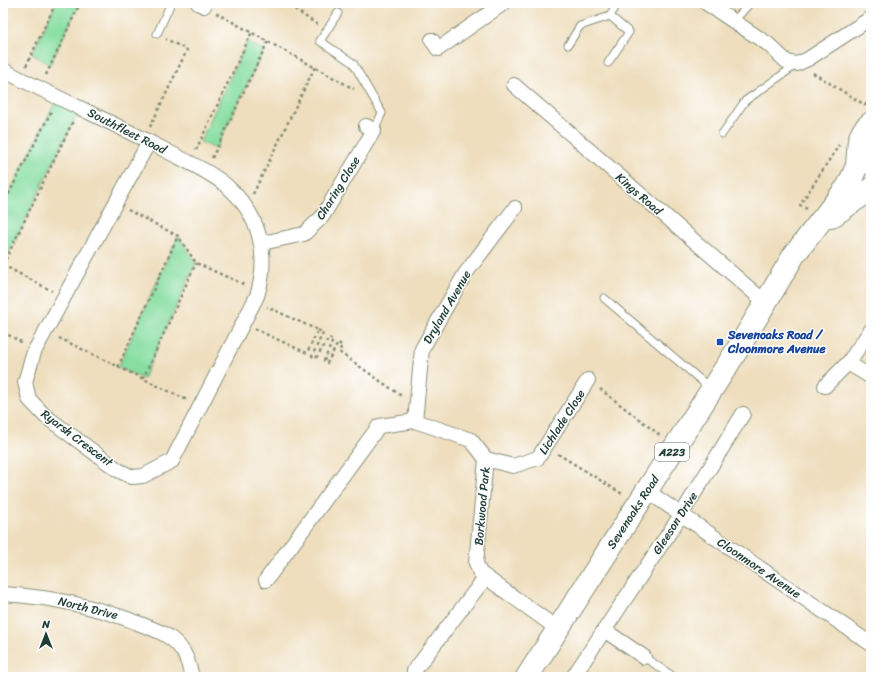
<svg xmlns="http://www.w3.org/2000/svg" width="874" height="680" font-family="Sriracha,sans-serif">
<style>
.green{fill:#87dea1;stroke:#538e6a}
.lines{fill:none;stroke-linecap:round;stroke-linejoin:round}
.service-casing{stroke:#868e78;stroke-width:9}
.minor-casing{stroke:#868e78;stroke-width:16}
.primary-casing{stroke:#868e78;stroke-width:24}
.path{stroke:#868e78;stroke-width:2.5;stroke-dasharray:3 3;stroke-linecap:butt}
.service{stroke:#fff;stroke-width:7}
.minor{stroke:#fff;stroke-width:14}
.primary{stroke:#fff;stroke-width:22}
.transit-dot{fill:#1a4fb4;stroke:#fff;stroke-width:1.5}
.labels{text-anchor:middle;stroke-width:3;stroke-linejoin:round;paint-order:stroke}
.shield{fill:#fff;stroke:#627771;stroke-width:1}
.shield-label{font-size:11px;font-weight:bold;fill:#1f3d34}
.street-label{font-size:12px;fill:#1f3d34;stroke:#fff}
.transit-label{font-size:12px;font-weight:bold;fill:#164399;stroke:#fff;text-anchor:start}
</style>
<rect width="100%" height="100%" fill="#fff"/>
<filter id="ink" filterUnits="userSpaceOnUse"><feTurbulence type="fractalNoise" baseFrequency=".025" numOctaves="2"/><feDisplacementMap in="SourceGraphic" scale="8" xChannelSelector="R" yChannelSelector="G"/><feConvolveMatrix kernelMatrix="1 2 1 2 8 2 1 2 1" color-interpolation-filters="sRGB"/></filter>
<filter id="wash" filterUnits="userSpaceOnUse"><feTurbulence type="fractalNoise" baseFrequency=".012" numOctaves="4" result="noise"/><feDisplacementMap in="SourceGraphic" scale="16" xChannelSelector="R" yChannelSelector="G"/><feGaussianBlur stdDeviation="0.9" result="paint"/><feColorMatrix in="noise" values="0 0 0 0 0 0 0 0 0 0 0 0 0 0 0 0 0 1.4 0 .05"/><feComposite in="paint" operator="in"/></filter>
<g filter="url(#wash)">
<rect width="100%" height="100%" fill="#eedebd"/>
<path class="green" d="M56,3H80L50,65L32,54Z
M247,42L264,50L216,149L200,142Z
M58,97L80,108L3,265V205Z
M178,236L196,263L143,379L118,367Z"/>
</g>
<g filter="url(#ink)">
<g class="lines">
<g class="service-casing">
<path id="service" d="M338,13L320,41L353,63L382,113L374,130
M734,21L750,3
M157,34L171,3
M568,45L580,26L610,16L618,3
M608,63L629,32L610,16
M722,134L745,101L796,65
M604,298L710,388
M644,657L674,677"/>
</g>
<g class="minor-casing">
<path id="minor" d="M198,3L204,6L205,3
M706,3L768,44L787,62L797,64L808,59L871,18
M432,40L438,49L504,3
M3,70C55,97 109,121 161,148C183,160 208,170 227,186C260,215 270,255 257,296L172,461L143,476L132,477L118,470L45,416L29,399L25,382L34,352L149,142
M514,85L758,296L766,301
M262,243L304,234L322,217L374,130L366,126
M848,363L871,377
M825,386L848,363L871,330
M415,421L422,349L465,274L515,208
M486,459L513,466L538,458L588,380
M647,491L871,644
M266,580L379,426L415,421L471,440L486,459L476,563L480,573L558,629
M3,594C53,597 96,606 143,625C156,630 170,635 179,646C187,655 189,666 192,677
M604,630L644,657
M414,671L485,578
M573,677L681,515L743,414"/>
</g>
<g class="primary-casing">
<path id="primary" d="M864,163C854,151 858,132 871,123
M831,217L871,189
M527,677L739,347L794,255L848,186L857,166L858,152"/>
</g>
<path class="path" d="M285,3L318,25
M216,13L354,89
M26,66L56,3
M813,73L865,105
M46,75L80,3
M865,106L871,97
M150,127L187,50L166,39
M196,150L252,32
M212,158L268,41
M253,194L315,67
M3,205L52,110
M807,209L800,205L839,145
M128,210L178,236L196,263L245,285
M3,265L73,121
M3,265L52,291
M255,329L307,353L318,330L267,307
M318,330L323,333L312,356L316,358L329,338L333,340L324,361L327,363L338,343L342,345L339,352L403,397
M3,332L23,343
M59,338L187,400
M118,367L178,236
M143,379L196,263
M600,389L661,436
M558,454L624,495"/>
<use href="#service" class="service"/>
<use href="#minor" class="minor"/>
<use href="#primary" class="primary"/>
</g>
</g>
<rect class="transit-dot" x="716" y="338" width="8" height="8" rx="2"/>
<g class="labels">
<rect class="shield" x="655" y="443" width="34" height="18" rx="3"/>
<g class="shield-label">
<text x="672" y="456">A223</text>
</g>
<g class="street-label">
<text transform="translate(127 131) rotate(27)" y="4">Southfleet Road</text>
<text transform="translate(338 188) rotate(-58)" y="4">Charing Close</text>
<text transform="translate(639 194) rotate(41)" y="4">Kings Road</text>
<text transform="translate(447 307) rotate(-60)" y="4">Dryland Avenue</text>
<text transform="translate(562 422) rotate(-57)" y="4">Lichlade Close</text>
<text transform="translate(77 438) rotate(37)" y="4">Ryarsh Crescent</text>
<text transform="translate(482 506) rotate(-85)" y="4">Borkwood Park</text>
<text transform="translate(633 512) rotate(-57)" y="4">Sevenoaks Road</text>
<text transform="translate(675 523) rotate(-57)" y="4">Gleeson Drive</text>
<text transform="translate(759 568) rotate(34)" y="4">Cloonmore Avenue</text>
<text transform="translate(88 608) rotate(14)" y="4">North Drive</text>
</g>
<g class="transit-label">
<text x="728" y="339">Sevenoaks Road /<tspan x="728" dy="14">Cloonmore Avenue</tspan></text>
</g>
</g>
<rect width="874" height="680" fill="none" stroke="#fff" stroke-width="16"/>
<g transform="translate(46 634)" stroke="#ffffff" stroke-width="3" paint-order="stroke">
<path d="M0-3L7 15L0 10L-7 15Z" fill="#1f3d34"/>
<text y="-6" font-size="11" font-weight="bold" text-anchor="middle" fill="#1f3d34">N</text>
</g>
</svg>
